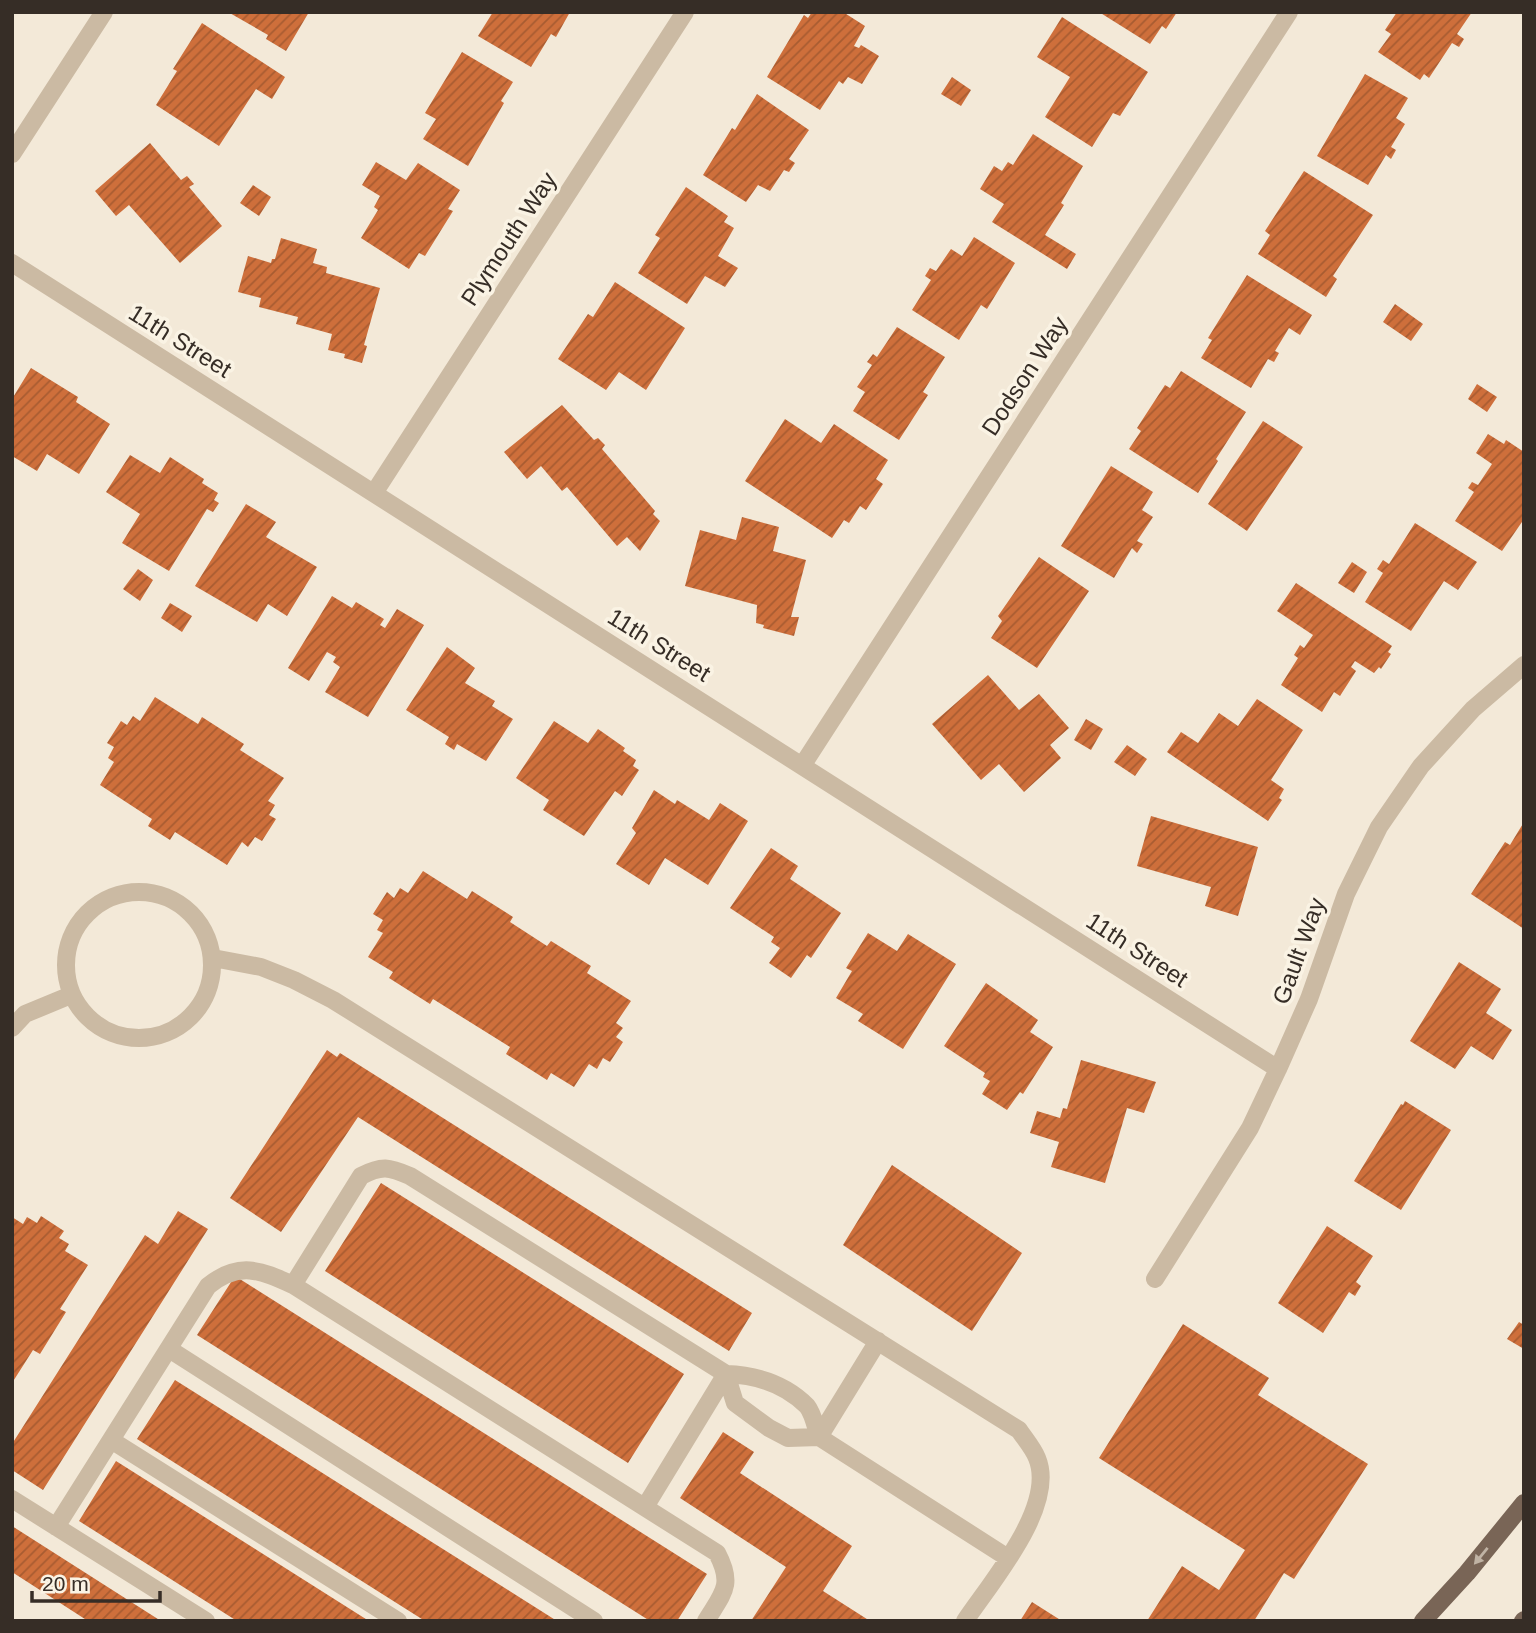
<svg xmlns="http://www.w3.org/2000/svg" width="1536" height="1633" font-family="Arial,sans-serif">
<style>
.building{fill:url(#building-hatch)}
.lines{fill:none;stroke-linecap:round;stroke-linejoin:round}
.minor{stroke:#cbbaa3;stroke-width:18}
.major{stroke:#796556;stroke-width:18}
.oneway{fill:#c0b3a4}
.labels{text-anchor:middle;stroke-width:7;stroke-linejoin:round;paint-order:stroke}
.street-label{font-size:24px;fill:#362d26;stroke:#faf3e4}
</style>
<defs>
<pattern id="building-hatch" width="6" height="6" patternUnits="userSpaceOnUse" patternTransform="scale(1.75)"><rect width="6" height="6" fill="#ce6f3b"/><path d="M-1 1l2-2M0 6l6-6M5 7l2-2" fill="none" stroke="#a85c31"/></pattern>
</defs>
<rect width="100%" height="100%" fill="#f3e9d8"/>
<path class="building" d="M228,12H309L286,51L266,39L268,35Z
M493,12H570L556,37L551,34L531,67L478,36Z
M812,12H843L865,26L854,46L859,48L861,45L879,56L862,84L848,77L843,84L839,81L820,110L767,77L804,15L808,18Z
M1099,12H1177L1166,29L1162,26L1150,44Z
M1397,12H1472L1457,34L1464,39L1459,47L1452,43L1429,78L1424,74L1420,80L1378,52L1391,34L1385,30Z
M1062,17L1148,72L1120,116L1113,113L1092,147L1045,117L1070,77L1037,57Z
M202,23L285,77L272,99L256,89L219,146L156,105L177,71L173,69Z
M462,52L513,82L501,101L504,103L468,166L423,139L436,119L425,113Z
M1365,74L1408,98L1396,118L1405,124L1391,147L1396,150L1391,159L1386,155L1368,185L1317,156Z
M952,77L971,90L961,106L941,94Z
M757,94L809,130L789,159L795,163L789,172L784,170L770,191L758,185L746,202L703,175L732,128L735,130Z
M1033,134L1083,166L1061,203L1064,205L1045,235L1076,254L1067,269L992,222L1004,204L980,189L994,166L1002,171L1008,162L1013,165Z
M150,143L181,180L187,176L194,184L189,187L222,226L180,263L129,205L116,216L95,191Z
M376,162L406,180L418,163L460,190L448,209L453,211L425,256L419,253L409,269L361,238L378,210L374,207L380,196L362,185Z
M1304,171L1373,215L1333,276L1337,279L1326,297L1258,254L1270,235L1265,231Z
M253,185L271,197L259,216L240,203Z
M686,187L728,216L724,222L734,228L718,256L738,268L725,287L705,276L687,304L638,273L660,238L655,235Z
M974,237L1015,263L987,309L981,305L959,340L912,310L931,280L925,276L930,268L936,271L951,249L962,256Z
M281,238L317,249L313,263L327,267L326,273L380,288L364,345L367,346L362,363L344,358L345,354L328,350L332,334L296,324L298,317L259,307L261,298L238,292L248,256L271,263L272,259H275Z
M1247,275L1312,315L1300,335L1289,328L1275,351L1279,353L1274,362L1268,359L1251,388L1201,358L1212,340L1208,338Z
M615,282L685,328L646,390L619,372L606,390L558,359L588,314L593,317Z
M1395,304L1423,324L1411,341L1383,322Z
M897,327L945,357L923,392L928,395L899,440L853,411L865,392L857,387L872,365L867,362L873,354L877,357Z
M31,368L78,397L76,402L110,424L79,474L47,454L37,471L12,456V399Z
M1181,371L1246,412L1216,459L1218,461L1198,493L1129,449L1141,431L1137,428L1165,385L1170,388Z
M1477,384L1497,397L1487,412L1468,399Z
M562,405L594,440L598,438L605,445L602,449L655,511L653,514L660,521L640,551L627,537L617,546L567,487L562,491L541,466L527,479L504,452Z
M785,419L821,443L834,424L888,460L876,479L883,484L866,510L860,506L849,523L844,520L832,538L745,481Z
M1263,421L1303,447L1247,531L1208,504Z
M1488,434L1504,444L1506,440L1524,452V519L1502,551L1455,521L1474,492L1468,488L1472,482L1478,485L1492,464L1476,453Z
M130,455L160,473L170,457L204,479L202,483L218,493L214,500L219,503L213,512L207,509L169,571L122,543L140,514L106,492Z
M1111,466L1153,492L1142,510L1153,517L1137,541L1143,544L1137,553L1132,548L1114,578L1061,546Z
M246,504L276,522L266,537L317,567L287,616L268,604L257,622L195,586Z
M742,517L779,527L773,551L806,560L791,617H799L794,636L763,628L764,625L756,623L757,605L685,586L700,530L736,540Z
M1415,523L1477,562L1458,590L1444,581L1411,631L1365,602L1383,573L1377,569L1383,560L1389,564Z
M1039,557L1089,591L1037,668L991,638L1002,621L998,616Z
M1352,562L1367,572L1354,593L1338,583Z
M138,569L153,580L140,601L123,589Z
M1296,583L1392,646L1388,652L1391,654L1381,669L1379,667L1374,673L1355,661L1351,667L1356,671L1340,696L1334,692L1322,712L1281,685L1298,658L1294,655L1300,645L1304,648L1313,635L1277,611Z
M332,596L352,608L356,602L384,619L380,625L385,628L397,609L424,625L368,717L325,692L340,667L333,662L336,657L327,652L309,681L288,668Z
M170,603L192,616L182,632L161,618Z
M447,647L475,668L465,683L495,701L492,706L513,719L486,761L457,744L454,750L445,744L449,737L406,710Z
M988,675L1019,710L1039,694L1069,728L1050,745L1061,758L1024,792L999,764L981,780L932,724Z
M155,697L198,724L202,717L244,744L240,750L284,778L268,801L275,805L269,815L276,819L262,841L255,837L248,847L242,842L227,865L175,832L170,840L148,826L152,819L100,785L114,762L108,758L114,747L107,743L121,721L127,725L133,716L140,721Z
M1257,699L1303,730L1271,780L1284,789L1279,798L1282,800L1268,821L1167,752L1181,732L1198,743L1219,713L1238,726Z
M1086,719L1103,729L1091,750L1074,740Z
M554,721L588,743L598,729L625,748L623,751L636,760L633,766L639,770L622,796L615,791L584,836L543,810L549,800L516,778Z
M1127,745L1147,759L1135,776L1114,762Z
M654,790L675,804L677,800L709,820L720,803L748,821L708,885L665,858L649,885L616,864L636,833L632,828Z
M1151,816L1258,847L1238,916L1205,906L1211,887L1137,866Z
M1524,822V929L1471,894L1505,842L1510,845Z
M771,848L798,866L790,879L841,913L811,958L807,955L791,978L769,963L780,948L771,942L774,937L730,908Z
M423,871L467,899L472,891L513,917L510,922L547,946L551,941L591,966L587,973L631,1001L616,1023L623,1028L616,1037L623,1042L610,1062L603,1058L597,1069L589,1064L574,1087L551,1073L547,1080L506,1054L510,1047L433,999L430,1004L389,978L393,972L368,957L383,933L377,930L383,920L373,914L387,892L394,898L400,888L408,893Z
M868,933L897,951L908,934L956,964L903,1049L858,1021L863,1014L836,998L852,971L846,968Z
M1459,962L1501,989L1486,1013L1512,1030L1493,1060L1471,1046L1455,1069L1410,1041Z
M986,983L1038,1020L1030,1032L1053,1047L1023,1094L1020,1092L1007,1110L982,1094L990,1081L983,1077L985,1073L944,1046Z
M327,1050L337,1057L340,1053L752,1313L729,1351L358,1117L281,1232L230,1198Z
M1081,1060L1156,1082L1144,1113L1127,1108L1105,1183L1051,1167L1059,1142L1030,1133L1037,1111L1060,1118L1063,1108L1067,1109Z
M1405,1101L1451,1130L1401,1210L1354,1181L1401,1104L1403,1105Z
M892,1165L1022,1253L972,1331L843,1245Z
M381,1183L684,1374L628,1463L325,1271Z
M178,1211L208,1229L43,1490L12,1470V1444L145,1235L158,1244Z
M41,1216L64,1231L59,1238L69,1244L65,1251L88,1265L60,1309L66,1312L40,1354L33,1350L12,1383V1217L23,1224L27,1217L37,1223Z
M1327,1226L1373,1256L1356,1282L1361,1286L1355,1296L1349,1292L1323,1333L1278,1303Z
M235,1276L707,1574L677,1621H650L197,1335Z
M1519,1322L1524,1325V1349L1507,1339Z
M1183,1324L1269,1378L1258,1395L1368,1464L1294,1579L1284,1573L1254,1621H1147L1182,1566L1219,1590L1245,1550L1099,1458Z
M175,1380L557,1621H425L137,1439Z
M723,1432L754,1452L740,1473L852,1546L823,1591L870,1621H751L786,1567L680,1498Z
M116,1461L369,1621H237L79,1521Z
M12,1526L161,1621H88L12,1572Z
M1032,1602L1062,1621H1020Z"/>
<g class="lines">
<path class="minor" d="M12,154L104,12
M12,263L1278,1069
M374,493L685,12
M802,766L1289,12
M66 965a73 73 0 1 1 146 0a73 73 0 1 1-146 0Z
M213,958L261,967L294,980L333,1000L1019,1430C1025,1439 1033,1448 1037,1458C1057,1506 991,1582 965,1621
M12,1028L25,1014L71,995
M1155,1279L1250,1128L1278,1069L1309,999L1346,894L1379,827L1421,766L1473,709L1524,665
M293,1285L361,1176C382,1165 389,1167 410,1176L726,1374L645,1507
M878,1341L819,1437L1008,1558
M169,1349L594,1621
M726,1374C755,1375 785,1384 807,1406C813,1413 816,1428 819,1437L788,1438L769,1428L735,1403Z
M111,1440L398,1621
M12,1499L206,1621
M56,1527L208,1286C239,1261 260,1270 293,1285L717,1553C734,1585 723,1593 706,1621"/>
<path class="major" d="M1423,1621L1467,1573L1524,1503
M1523,1621L1524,1620"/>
</g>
<defs><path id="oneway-solid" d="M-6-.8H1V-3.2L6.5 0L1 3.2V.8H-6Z" transform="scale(1.75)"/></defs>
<use class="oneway" href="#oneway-solid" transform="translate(1481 1556) rotate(129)"/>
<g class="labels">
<g class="street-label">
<text transform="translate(509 239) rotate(-57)" y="8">Plymouth Way</text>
<text transform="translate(180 341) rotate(32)" y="8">11th Street</text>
<text transform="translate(1025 376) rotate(-57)" y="8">Dodson Way</text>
<text transform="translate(659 645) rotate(32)" y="8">11th Street</text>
<text transform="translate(1137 950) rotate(33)" y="8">11th Street</text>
<text transform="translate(1299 951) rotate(-70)" y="8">Gault Way</text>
</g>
</g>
<rect width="1536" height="1633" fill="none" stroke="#362d26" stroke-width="28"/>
<path d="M32 1591v10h128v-10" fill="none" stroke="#362d26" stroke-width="3.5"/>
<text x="42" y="1591" font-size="21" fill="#362d26" stroke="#faf3e4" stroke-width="5" paint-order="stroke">20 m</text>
</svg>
